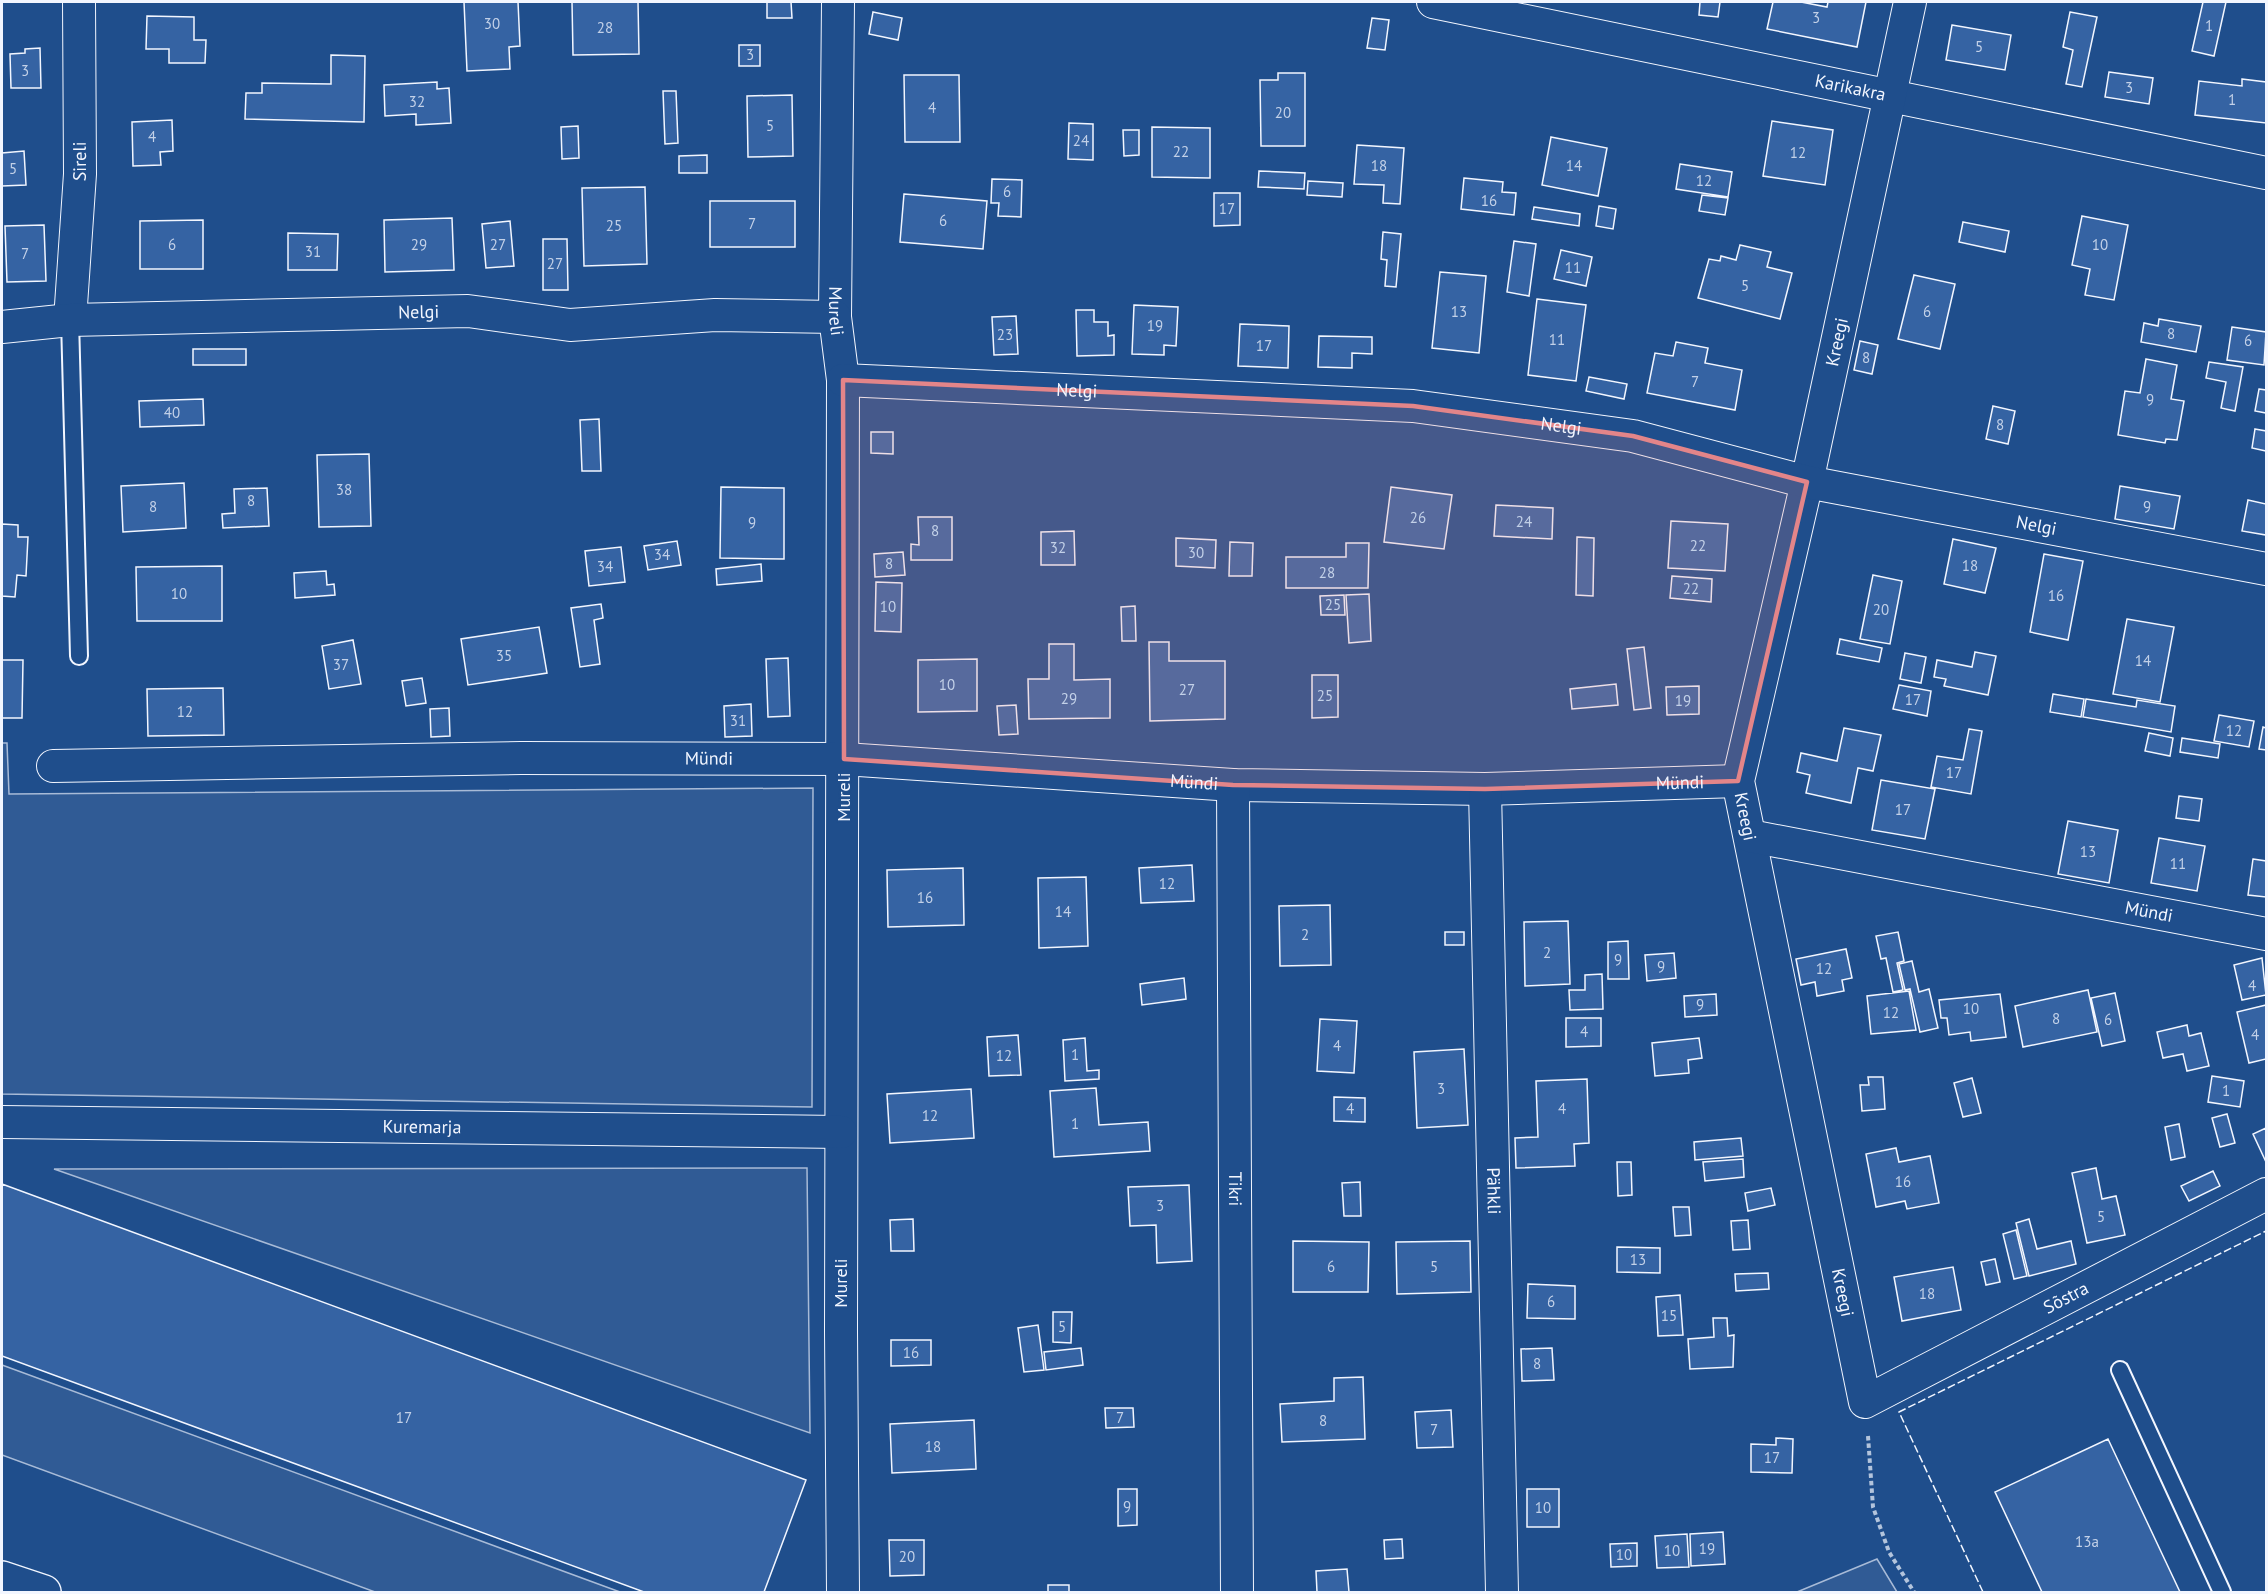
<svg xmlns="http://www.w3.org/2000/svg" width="2268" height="1594" font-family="'PT Sans',sans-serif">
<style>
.built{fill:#305b95;stroke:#a8bbd7;stroke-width:1.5}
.building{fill:#3563a3;stroke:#f2f6ff;stroke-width:1.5}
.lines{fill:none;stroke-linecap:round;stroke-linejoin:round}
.service-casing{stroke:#f2f6ff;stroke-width:20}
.minor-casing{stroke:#f2f6ff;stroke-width:34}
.tertiary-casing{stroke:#f2f6ff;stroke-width:36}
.path{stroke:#b3c4dc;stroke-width:4;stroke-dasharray:4.5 3;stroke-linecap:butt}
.service{stroke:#1f4e8c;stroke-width:16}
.minor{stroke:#1f4e8c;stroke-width:32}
.tertiary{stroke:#1f4e8c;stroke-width:33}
.fence{stroke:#f2f6ff;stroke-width:1.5;stroke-dasharray:8 3;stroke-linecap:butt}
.marked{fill:#e38589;fill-opacity:0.2;stroke:#e38589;stroke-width:4.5;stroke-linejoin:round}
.labels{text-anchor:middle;stroke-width:4.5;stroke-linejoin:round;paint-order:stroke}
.number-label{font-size:15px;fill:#c3d1e8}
.street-label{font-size:18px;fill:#f2f6ff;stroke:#1f4e8c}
</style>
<rect width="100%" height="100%" fill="#1f4e8c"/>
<path class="built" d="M2,743H7L9,794L813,788L812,1107L2,1094Z
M807,1168L810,1433L54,1169Z
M2,1365L620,1592H375L2,1455Z
M1877,1559L1897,1592H1797Z"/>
<path class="building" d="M464,2H518L520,46L509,47L510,69L467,71Z
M572,2H638L639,54L573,55Z
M767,2H791L792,18H767Z
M1700,2H1720L1718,17L1699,15Z
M1773,2H1801L1827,7L1828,2H1866L1857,47L1767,29Z
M2203,2H2226L2214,56L2192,51Z
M873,12L902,18L898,40L869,34Z
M2070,12L2097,17L2082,87L2066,84L2073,50L2063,47Z
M147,16L194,17V40H206L205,63H169V49H146Z
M1372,18L1389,20L1385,50L1367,48Z
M1952,25L2011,35L2005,70L1946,60Z
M739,45H760V66H739Z
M40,48L41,88H11L10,54L25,53V49Z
M331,55L365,56L364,122L245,119L246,93H262V83L331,84Z
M2109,72L2153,78L2149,104L2105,97Z
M1278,73H1305V146H1261L1260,80H1278Z
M904,75H959L960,142H905Z
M2242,79L2266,82V123L2195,115L2199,81L2242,86Z
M437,82V89L449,88L451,123L416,125V114L385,116L384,85Z
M663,91H676L678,143L665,144Z
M792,95L793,156L748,157L747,96Z
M172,120L173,151L160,152L161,165L133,166L132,122Z
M1772,121L1833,130L1825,185L1763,176Z
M1069,123L1093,124V160L1068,159Z
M578,126L579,158L562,159L561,127Z
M1152,127L1210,128V178L1152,177Z
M1123,130H1139V155L1124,156Z
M1551,137L1607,148L1598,196L1542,185Z
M1357,145L1404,148L1400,204L1383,203L1384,185L1354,184Z
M24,151L26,185L2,186V153Z
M707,155V173H679V156Z
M1680,164L1732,172L1728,197L1676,189Z
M1259,171L1305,173L1304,189L1258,187Z
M1464,178L1503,182L1502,192L1516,193L1514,215L1461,209Z
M992,179L1022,180L1021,217L998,216L999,203H991Z
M1308,181L1343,183L1342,197L1307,195Z
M645,187L647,264L584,266L582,188Z
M1214,193H1240V225L1214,226Z
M904,194L987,201L983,249L900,242Z
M1702,195L1728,198L1725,215L1699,211Z
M710,201H795V247H710Z
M1599,206L1616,209L1613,229L1596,226Z
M1534,207L1580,214L1579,226L1532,219Z
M2082,216L2128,225L2114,300L2085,295L2090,269L2072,265Z
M452,218L454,270L385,272L384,220Z
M203,220V269H140V221Z
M510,221L514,266L486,268L482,224Z
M1963,222L2009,231L2005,252L1959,242Z
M44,225L46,281L7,282L5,226Z
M1383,232L1401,234L1396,287L1385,286L1387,260L1381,259Z
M288,233L338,234L337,270H288Z
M543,239H567L568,290H543Z
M1514,241L1536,244L1529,296L1507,292Z
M1740,245L1771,252L1767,267L1792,273L1780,319L1698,298L1709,259L1720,261L1721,256L1736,260Z
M1561,250L1592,257L1586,286L1554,279Z
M1440,272L1486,276L1479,353L1432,348Z
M1914,275L1955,284L1940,349L1898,339Z
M1537,299L1586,305L1576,381L1528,375Z
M1134,305L1178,307L1176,346L1164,345V355L1132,354Z
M1076,310H1094V322H1108V336L1114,335V355L1077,356Z
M1016,316L1018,354L994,355L992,317Z
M2159,319L2201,326L2196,352L2141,342L2144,323L2158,326Z
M1240,324L1289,326L1288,368L1238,366Z
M2232,327L2266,332L2264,365L2227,360Z
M1319,336L1372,337V354L1352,353V368L1318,367Z
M1860,341L1878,345L1872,374L1854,370Z
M1676,342L1708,348L1705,363L1742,370L1735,410L1647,393L1655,353L1673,356Z
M193,349H246V365H193Z
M2146,359L2177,365L2171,399L2184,401L2177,440L2166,439L2165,443L2118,435L2125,391L2140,393Z
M2209,362L2243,367L2235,411L2221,408L2226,382L2206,378Z
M1589,377L1627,384L1624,399L1586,391Z
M2259,389L2266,390V413L2255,411Z
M203,399L204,425L140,427L139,401Z
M1993,406L2015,411L2008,444L1986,439Z
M599,419L601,471H582L580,420Z
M2255,429L2266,431V451L2252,448Z
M871,432H893V454L871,453Z
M369,454L371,526L319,527L317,455Z
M184,483L186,528L123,532L121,486Z
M2120,486L2180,496L2174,529L2115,519Z
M721,487L784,488V559L720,558Z
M1391,487L1452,495L1444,549L1384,542Z
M267,488L269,526L223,528L222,514L235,513L234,489Z
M2248,500L2266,504V535L2242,531Z
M1496,505L1553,508L1552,539L1494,536Z
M918,517H952V560H911V544L919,545Z
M1671,521L1728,524L1725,571L1668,568Z
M2,524L18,525V537H28L26,576L17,575L15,597L2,596Z
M1074,531L1075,565H1041V532Z
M1577,537L1594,538L1593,596L1576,595Z
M1176,538L1216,540L1215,568L1176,566Z
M1953,539L1996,548L1985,593L1944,584Z
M677,541L681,565L648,570L644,546Z
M1230,542L1253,543L1252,576H1229Z
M1346,543H1369L1368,588H1286V557H1346Z
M621,547L625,582L589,586L585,551Z
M903,552L905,575L875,577L874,554Z
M2044,554L2083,561L2068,640L2030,632Z
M761,564L762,581L717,585L716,569Z
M222,566V621H137L136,567Z
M326,571L327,585L334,584L335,595L295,598L294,573Z
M1873,575L1902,581L1890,644L1860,639Z
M1672,576L1712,579L1711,602L1670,598Z
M876,582L902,583L901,632L875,631Z
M1369,594L1371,641L1349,643L1346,595Z
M1344,595L1345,615H1321L1320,596Z
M601,604L603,618L594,620L600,664L580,667L571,608Z
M1135,606L1136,641H1122L1121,607Z
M2127,619L2174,627L2160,702L2113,694Z
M539,627L547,673L468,685L461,639Z
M1840,639L1882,648L1879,662L1837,654Z
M353,640L361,684L329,689L322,646Z
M1149,642H1169V661H1225V719L1150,721Z
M1049,644H1074V680L1110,679V718L1029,719L1028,679H1049Z
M1644,647L1651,708L1634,710L1627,649Z
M1975,652L1996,656L1988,695L1944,686L1946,679L1934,677L1937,660L1972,667Z
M1905,653L1926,657L1921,683L1900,679Z
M788,658L790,716L768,717L766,659Z
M977,659V711L918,712V660Z
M2,660H23L22,718H2Z
M1312,675H1338V717L1312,718Z
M422,678L426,703L406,706L402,681Z
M1616,684L1618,705L1572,709L1570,689Z
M1899,685L1931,691L1927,716L1893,709Z
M1699,686V714L1667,715L1666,687Z
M223,688L224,735L148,736L147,689Z
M2053,694L2084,699L2081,717L2050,712Z
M2086,699L2136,707L2137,700L2175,706L2171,732L2083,717Z
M751,704L752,736L725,737L724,706Z
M1016,705L1018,734L999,735L997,706Z
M449,708L450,736L431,737L430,709Z
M2219,715L2254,721L2249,747L2214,741Z
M2263,727L2266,728V750L2259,749Z
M1844,728L1881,735L1873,771L1858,768L1851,803L1806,793L1810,775L1797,772L1801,753L1837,761Z
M1969,729L1982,731L1971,794L1931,787L1937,756L1963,760Z
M2149,733L2173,738L2170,756L2145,751Z
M2182,738L2220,744L2218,758L2180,752Z
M1881,780L1935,789L1925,839L1872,830Z
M2179,796L2202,799L2199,821L2176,818Z
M2068,821L2118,830L2109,883L2058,874Z
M2159,838L2205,846L2197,891L2151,883Z
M2253,859L2266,861V897L2248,895Z
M1192,865L1194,901L1141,903L1139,868Z
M963,868L964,925L888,927L887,870Z
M1086,877L1088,946L1039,948L1038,878Z
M1330,905L1331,965L1280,966L1279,906Z
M1568,921L1570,984L1525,986L1524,922Z
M1445,932H1464V945H1445Z
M1898,932L1904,961L1897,963L1903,990L1893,992L1886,958L1881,959L1876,936Z
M1628,941L1629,979H1608V942Z
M1846,949L1852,978L1842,980L1844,991L1817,996L1815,982L1801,985L1796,959Z
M1674,953L1676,978L1647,981L1645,955Z
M2262,958L2266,995L2242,1000L2234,965Z
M1912,961L1919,992L1929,989L1938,1028L1920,1032L1910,989L1905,990L1899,964Z
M1602,974L1603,1009L1570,1010L1569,990H1585V975Z
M1184,978L1186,999L1142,1005L1140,984Z
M2088,990L2097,1032L2023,1047L2015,1006Z
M1909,991L1916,1030L1871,1034L1867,996Z
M2115,993L2125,1041L2102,1046L2091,998Z
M1716,994L1717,1015L1685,1017L1684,996Z
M2000,994L2006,1037L1971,1041L1970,1032L1949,1035L1947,1018H1941L1939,1000Z
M2266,1005V1059L2249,1063L2237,1012Z
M1566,1018H1601V1046L1566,1047Z
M1320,1019L1357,1021L1354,1073L1317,1071Z
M2187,1025L2189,1036L2201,1033L2209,1066L2187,1071L2183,1054L2163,1058L2157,1032Z
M1018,1035L1021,1075L989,1076L987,1037Z
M1085,1038L1087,1071L1099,1070V1079L1065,1081L1063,1040Z
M1699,1038L1702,1058L1688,1060L1689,1073L1655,1076L1652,1043Z
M1464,1049L1468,1125L1417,1128L1414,1052Z
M2212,1076L2244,1081L2240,1107L2208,1102Z
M1868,1077H1883L1885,1109L1862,1111L1860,1085H1869Z
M1972,1078L1981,1113L1963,1117L1954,1083Z
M1587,1079L1589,1143L1574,1144L1575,1166L1516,1168L1515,1138L1538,1137L1536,1081Z
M1096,1088L1099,1125L1148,1122L1150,1151L1054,1157L1050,1091Z
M971,1089L974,1138L890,1143L887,1094Z
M1334,1097L1365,1098V1122L1334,1121Z
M2227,1114L2235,1143L2220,1147L2212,1118Z
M2179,1124L2185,1157L2171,1160L2165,1127Z
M2266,1128V1162L2253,1134Z
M1741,1138L1743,1156L1695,1160L1694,1142Z
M1896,1148L1899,1162L1930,1156L1939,1203L1907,1209L1905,1201L1876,1207L1866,1154Z
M1743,1159L1744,1177L1705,1181L1703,1162Z
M1617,1162H1631L1632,1195L1618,1196Z
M2096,1168L2102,1199L2116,1196L2125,1235L2087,1243L2072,1173Z
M2213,1171L2220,1186L2189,1201L2181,1186Z
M1360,1182L1361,1216H1344L1342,1183Z
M2,1184L806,1480L764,1592H644L2,1356Z
M1189,1185L1192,1261L1157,1263L1156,1225L1130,1226L1128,1187Z
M1771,1188L1775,1205L1748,1211L1745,1193Z
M1673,1207H1689L1691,1235L1675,1236Z
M913,1219L914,1251H891L890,1220Z
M2029,1219L2037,1249L2071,1241L2076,1264L2029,1276L2016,1223Z
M1748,1220L1750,1249L1733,1250L1731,1221Z
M2016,1230L2027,1276L2014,1279L2003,1234Z
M1293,1241L1369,1242L1368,1292H1293Z
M1470,1241L1471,1292L1397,1294L1396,1242Z
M1617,1247L1660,1248V1273L1617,1272Z
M1995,1259L2000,1282L1986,1285L1981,1262Z
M1953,1267L1961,1310L1902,1321L1894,1277Z
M1768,1273L1769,1289L1736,1291L1735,1274Z
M1528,1284L1575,1286V1319L1527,1318Z
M1680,1295L1683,1335L1658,1336L1656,1297Z
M1053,1312H1072L1071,1343L1053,1342Z
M1713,1318H1727L1728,1336L1734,1335L1733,1367L1690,1369L1688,1339L1714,1337Z
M1038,1325L1044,1370L1024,1372L1018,1328Z
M891,1340H931V1365L891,1366Z
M1081,1348L1083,1365L1046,1370L1044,1352Z
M1552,1348L1554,1380L1522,1381L1521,1349Z
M1363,1377L1365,1439L1282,1442L1280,1404L1334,1401V1378Z
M1105,1408H1133L1134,1427L1106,1428Z
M1451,1410L1453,1447L1417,1448L1415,1412Z
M974,1420L976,1469L892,1473L890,1424Z
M1776,1438L1793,1439L1792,1473L1751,1472V1444L1776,1445Z
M2108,1439L2180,1592H2042L1995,1492Z
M1118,1489H1137V1525L1118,1526Z
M1527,1489H1559V1527H1527Z
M1723,1532L1725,1564L1691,1566L1690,1534Z
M1687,1534L1689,1567L1657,1568L1655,1536Z
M1402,1539L1403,1558L1385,1559L1384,1540Z
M889,1540H924V1575L890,1576Z
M1637,1543V1566L1611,1567L1610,1544Z
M1347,1569L1349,1592H1317L1316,1571Z
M1048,1585H1069V1592H1048Z"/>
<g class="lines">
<g class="service-casing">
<path id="service" d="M70,320L79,656
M2120,1370L2222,1592"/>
</g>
<g class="minor-casing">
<g id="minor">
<path id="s1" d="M838,2L835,317L843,380L841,1331L843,1592"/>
<path id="s2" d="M1433,2L2266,173"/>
<path id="s3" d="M1910,2L1807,482L1738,781L1865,1402L2266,1194"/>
<path id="s4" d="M70,320L80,174L79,2"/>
<path id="s5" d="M2,327L70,320L468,311L570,325L715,315L835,317"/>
<path id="s6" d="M843,380L1413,406L1633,436L1807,482L2266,569"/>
<path id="s7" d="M53,766L521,758L844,759L1233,785L1485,789L1738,781"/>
<path id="s8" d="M1233,785L1237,1592"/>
<path id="s9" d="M1485,789L1502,1592"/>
<path id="s10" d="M1750,836L2266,934"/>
<path id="s11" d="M2,1122L841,1132"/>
</g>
</g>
<g class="tertiary-casing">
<path id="tertiary" d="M2,1578L44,1592"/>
</g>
<path class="path" d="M1868,1436L1873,1507L1889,1552L1914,1592"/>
<use href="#service" class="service"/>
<use href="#minor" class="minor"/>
<use href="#tertiary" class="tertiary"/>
<path class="fence" d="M1983,1592L1899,1412L2266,1231"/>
</g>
<path class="marked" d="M843,380L1413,406L1633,436L1807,482L1738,781L1485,789L1233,785L844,759Z"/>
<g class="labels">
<g class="number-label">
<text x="1816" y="23">3</text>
<text x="492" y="29">30</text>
<text x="2209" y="31">1</text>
<text x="605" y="33">28</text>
<text x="1979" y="52">5</text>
<text x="750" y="60">3</text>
<text x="25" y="76">3</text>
<text x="2129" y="93">3</text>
<text x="2232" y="105">1</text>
<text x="417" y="107">32</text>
<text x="932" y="113">4</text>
<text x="1283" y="118">20</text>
<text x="770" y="131">5</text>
<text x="152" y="142">4</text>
<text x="1081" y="146">24</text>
<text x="1181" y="157">22</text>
<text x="1798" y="158">12</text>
<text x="1379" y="171">18</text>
<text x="1574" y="171">14</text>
<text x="13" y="174">5</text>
<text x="1704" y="186">12</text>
<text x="1007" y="197">6</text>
<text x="1489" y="206">16</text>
<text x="1227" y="214">17</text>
<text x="943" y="226">6</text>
<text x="752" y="229">7</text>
<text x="614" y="231">25</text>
<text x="172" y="250">6</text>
<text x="419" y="250">29</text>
<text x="498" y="250">27</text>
<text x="2100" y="250">10</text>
<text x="313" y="257">31</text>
<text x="25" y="259">7</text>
<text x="555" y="269">27</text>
<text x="1573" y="273">11</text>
<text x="1745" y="291">5</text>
<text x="1459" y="317">13</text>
<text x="1927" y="317">6</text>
<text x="1155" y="331">19</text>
<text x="2171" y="339">8</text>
<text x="1005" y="340">23</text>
<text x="1557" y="345">11</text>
<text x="2248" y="346">6</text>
<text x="1264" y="351">17</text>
<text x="1866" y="363">8</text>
<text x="1695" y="387">7</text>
<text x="2150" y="405">9</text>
<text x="172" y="418">40</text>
<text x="2000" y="430">8</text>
<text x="344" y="495">38</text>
<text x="251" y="506">8</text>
<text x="153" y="512">8</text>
<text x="2147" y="512">9</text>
<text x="1418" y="523">26</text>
<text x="1524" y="527">24</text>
<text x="752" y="528">9</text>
<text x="935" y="536">8</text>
<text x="1698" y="551">22</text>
<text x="1058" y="553">32</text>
<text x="1196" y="558">30</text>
<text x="662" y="560">34</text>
<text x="889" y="569">8</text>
<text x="1970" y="571">18</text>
<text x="605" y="572">34</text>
<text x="1327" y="578">28</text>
<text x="1691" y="594">22</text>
<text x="179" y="599">10</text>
<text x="2056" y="601">16</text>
<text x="1333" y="610">25</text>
<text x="888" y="612">10</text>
<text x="1881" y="615">20</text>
<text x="504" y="661">35</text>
<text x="2143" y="666">14</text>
<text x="341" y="670">37</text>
<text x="947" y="690">10</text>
<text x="1187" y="695">27</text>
<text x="1325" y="701">25</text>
<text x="1069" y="704">29</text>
<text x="1913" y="705">17</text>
<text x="1683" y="706">19</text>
<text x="185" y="717">12</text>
<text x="738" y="726">31</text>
<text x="2234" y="736">12</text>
<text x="1954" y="778">17</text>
<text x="1903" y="815">17</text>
<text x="2088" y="857">13</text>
<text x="2178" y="869">11</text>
<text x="1167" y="889">12</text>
<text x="925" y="903">16</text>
<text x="1063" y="917">14</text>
<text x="1305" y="940">2</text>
<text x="1547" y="958">2</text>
<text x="1618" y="965">9</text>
<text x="1661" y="972">9</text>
<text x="1824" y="974">12</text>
<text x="2252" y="991">4</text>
<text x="1700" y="1010">9</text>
<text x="1971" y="1014">10</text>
<text x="1891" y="1018">12</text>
<text x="2056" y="1024">8</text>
<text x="2108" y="1025">6</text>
<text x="1584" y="1037">4</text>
<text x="2255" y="1040">4</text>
<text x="1337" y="1051">4</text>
<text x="1075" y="1060">1</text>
<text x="1004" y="1061">12</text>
<text x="1441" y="1094">3</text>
<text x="2226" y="1096">1</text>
<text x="1350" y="1114">4</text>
<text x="1562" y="1114">4</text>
<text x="930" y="1121">12</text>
<text x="1075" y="1129">1</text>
<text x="1903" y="1187">16</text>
<text x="1160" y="1211">3</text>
<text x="2101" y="1222">5</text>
<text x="1638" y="1265">13</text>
<text x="1331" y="1272">6</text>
<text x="1434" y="1272">5</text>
<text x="1927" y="1299">18</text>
<text x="1551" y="1307">6</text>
<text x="1669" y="1321">15</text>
<text x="1062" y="1332">5</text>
<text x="911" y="1358">16</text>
<text x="1537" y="1369">8</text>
<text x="404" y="1423">17</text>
<text x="1120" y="1423">7</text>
<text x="1323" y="1426">8</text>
<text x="1434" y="1435">7</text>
<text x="933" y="1452">18</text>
<text x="1772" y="1463">17</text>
<text x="1127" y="1512">9</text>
<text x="1543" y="1513">10</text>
<text x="2087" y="1547">13a</text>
<text x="1707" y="1554">19</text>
<text x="1672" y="1556">10</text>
<text x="1624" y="1560">10</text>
<text x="907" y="1562">20</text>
</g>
<g class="street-label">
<text dy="6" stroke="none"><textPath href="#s2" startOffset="426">Karikakra</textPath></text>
<text dy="6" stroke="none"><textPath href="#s4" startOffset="159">Sireli</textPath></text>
<text dy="6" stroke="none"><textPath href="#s1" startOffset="309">Mureli</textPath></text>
<text dy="6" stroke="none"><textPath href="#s5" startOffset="417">Nelgi</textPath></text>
<text transform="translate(1837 342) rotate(-78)" y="6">Kreegi</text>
<text dy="6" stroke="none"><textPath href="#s6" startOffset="234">Nelgi</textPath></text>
<text dy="6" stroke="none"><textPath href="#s6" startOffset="720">Nelgi</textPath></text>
<text dy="6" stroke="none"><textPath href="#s6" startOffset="1206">Nelgi</textPath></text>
<text dy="6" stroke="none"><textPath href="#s7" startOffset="656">Mündi</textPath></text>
<text dy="6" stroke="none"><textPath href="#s7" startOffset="1142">Mündi</textPath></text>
<text dy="6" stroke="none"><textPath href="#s7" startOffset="1628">Mündi</textPath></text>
<text transform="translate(844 797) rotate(-90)" y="6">Mureli</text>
<text dy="6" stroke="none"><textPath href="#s3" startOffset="834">Kreegi</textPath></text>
<text dy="6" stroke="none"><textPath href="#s10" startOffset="406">Mündi</textPath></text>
<text dy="6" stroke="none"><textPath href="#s11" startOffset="420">Kuremarja</textPath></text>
<text dy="6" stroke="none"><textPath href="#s8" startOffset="404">Tikri</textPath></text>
<text dy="6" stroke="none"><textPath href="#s9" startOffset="402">Pähkli</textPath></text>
<text transform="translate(841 1283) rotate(-90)" y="6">Mureli</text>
<text dy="6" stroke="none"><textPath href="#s3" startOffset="1320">Kreegi</textPath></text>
<text dy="6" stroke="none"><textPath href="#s3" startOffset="1658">Sõstra</textPath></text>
</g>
</g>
<rect width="2268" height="1594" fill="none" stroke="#f2f6ff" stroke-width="6"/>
</svg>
